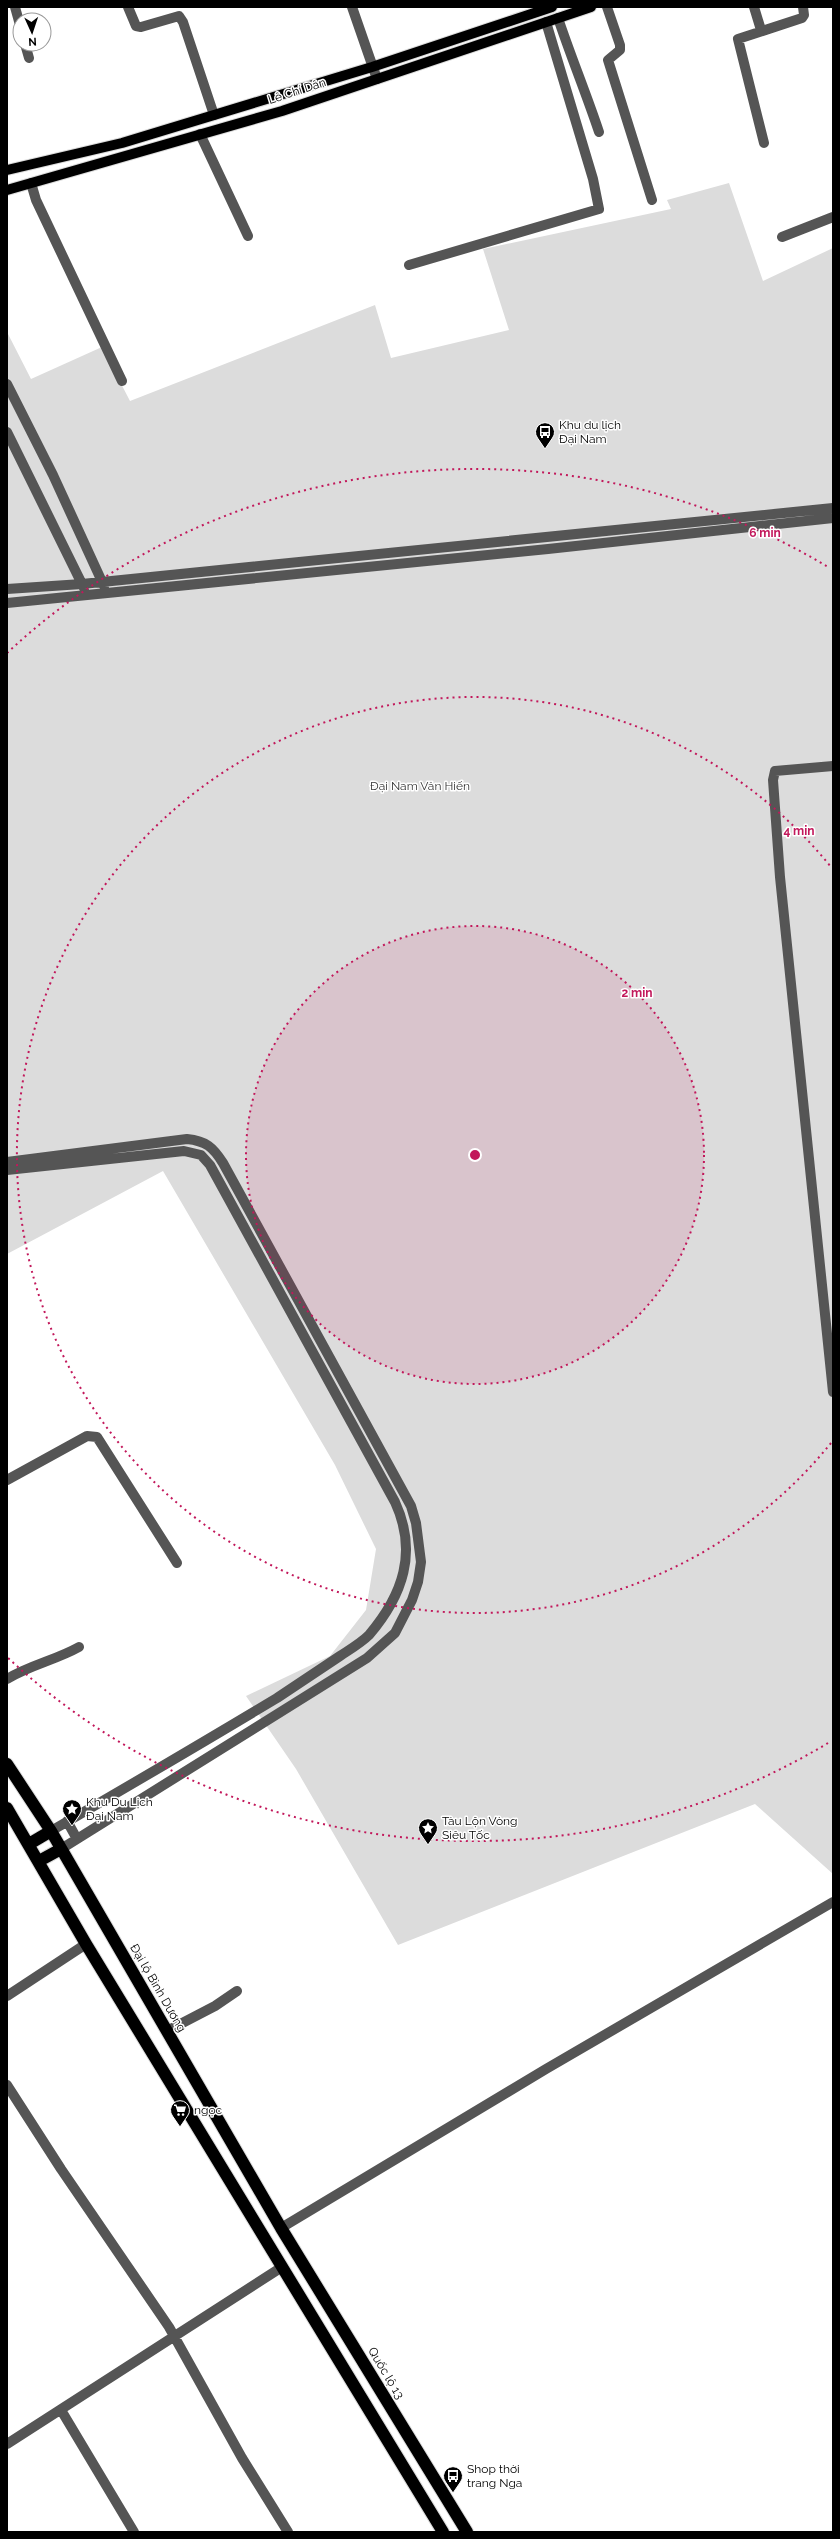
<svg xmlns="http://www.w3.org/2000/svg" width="840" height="2539" font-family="Raleway,sans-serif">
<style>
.green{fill:#dcdcdc}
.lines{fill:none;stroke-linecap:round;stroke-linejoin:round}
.major-casing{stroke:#dbdbdb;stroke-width:12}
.highway-casing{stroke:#dbdbdb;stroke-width:14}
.minor{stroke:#555;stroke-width:10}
.major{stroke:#000;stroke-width:10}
.highway{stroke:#000;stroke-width:12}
.ring{fill:none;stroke:#c2185b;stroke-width:2;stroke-dasharray:2 4}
.labels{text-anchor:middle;stroke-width:3;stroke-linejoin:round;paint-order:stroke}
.street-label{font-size:12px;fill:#000;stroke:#fff}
.poi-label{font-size:12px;fill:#000;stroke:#fff;text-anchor:start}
.park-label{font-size:12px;fill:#333;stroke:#fff}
.centre{fill:#c2185b;stroke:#fff;stroke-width:2}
.ring-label{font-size:12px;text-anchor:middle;font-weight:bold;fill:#c2185b;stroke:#fff;stroke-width:3;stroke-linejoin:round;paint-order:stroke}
</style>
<rect width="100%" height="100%" fill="#fff"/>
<path class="green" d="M729,183L763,281L833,248V1874L755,1804L398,1945L296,1769L246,1696L330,1656L366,1610L376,1549L335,1465L163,1171L7,1254V332L31,379L102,347L130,401L375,305L391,358L509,330L483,249L671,209L667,200Z"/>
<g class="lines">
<g class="major-casing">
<path id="major" d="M7,170L122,143L372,67L552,7
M7,190L282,111L591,7"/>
</g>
<g class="highway-casing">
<path id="highway" d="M7,1764L51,1831L281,2228L467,2532
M7,1808L86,1944L443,2532
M29,1844L51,1831
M39,1861L61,1849"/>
</g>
<path class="minor" d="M15,7L20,25
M128,7L136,26L141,27L179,16L183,22L214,115
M352,7L377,79
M607,7L620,45V50L608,60L652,200
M754,7L761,30
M558,18C571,57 586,93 599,132
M25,44L29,58
M200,134L248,236
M764,143L738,39L802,18L804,15L803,7
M31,183L36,200L122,381
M782,237L833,217
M409,265L599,209L593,179L546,22
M7,384L53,475L104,586
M7,432L84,588
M7,589L82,584L833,508
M7,603L548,549L833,518
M833,766L775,771L773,780L780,877L833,1392
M7,1162L187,1139C206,1141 213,1147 223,1163L411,1506L416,1523L421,1562L418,1582L412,1600L395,1633L367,1658L61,1849
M7,1170L184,1151L201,1155L210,1165L395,1502C418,1552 403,1595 369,1635C361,1643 349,1650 340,1656C319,1670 298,1684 277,1698C202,1743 127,1787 51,1831
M7,1480L87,1436L97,1437L177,1563
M7,1679C30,1665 56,1660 79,1647
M67,1821L77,1839
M7,1996L86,1944
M167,2031L215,2006L237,1991
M7,2085L61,2169L169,2327L242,2458L288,2532
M281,2228L546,2069L833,1902
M61,2410L134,2532
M7,2444L282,2267"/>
<use href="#major" class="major"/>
<use href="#highway" class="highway"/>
</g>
<circle cx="475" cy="1155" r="229" fill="#c2185b" fill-opacity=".12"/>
<g class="ring">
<circle cx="475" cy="1155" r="229"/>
<path d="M831 1443A458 458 0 1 1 831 867"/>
<path d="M828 1743A686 686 0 0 1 7 1657M7 653A686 686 0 0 1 828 567"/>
</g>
<defs>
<g id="bus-pin" transform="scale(1)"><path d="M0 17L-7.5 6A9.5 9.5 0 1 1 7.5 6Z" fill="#000" stroke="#fff"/><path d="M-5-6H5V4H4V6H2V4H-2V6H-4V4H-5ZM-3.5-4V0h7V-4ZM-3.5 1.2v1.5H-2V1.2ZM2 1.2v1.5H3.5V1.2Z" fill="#fff"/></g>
<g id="sight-pin" transform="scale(1)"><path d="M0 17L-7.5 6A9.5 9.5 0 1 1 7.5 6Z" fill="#000" stroke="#fff"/><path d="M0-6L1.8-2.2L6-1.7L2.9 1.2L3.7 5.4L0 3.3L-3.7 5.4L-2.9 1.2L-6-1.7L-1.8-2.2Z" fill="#fff"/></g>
<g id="supermarket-pin" transform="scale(1)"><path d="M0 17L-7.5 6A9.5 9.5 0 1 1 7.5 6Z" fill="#000" stroke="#fff"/><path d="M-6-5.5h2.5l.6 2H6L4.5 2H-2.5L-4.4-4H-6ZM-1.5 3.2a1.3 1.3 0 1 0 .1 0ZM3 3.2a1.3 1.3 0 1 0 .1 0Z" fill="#fff"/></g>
</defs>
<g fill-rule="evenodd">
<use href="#bus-pin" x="545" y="432"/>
<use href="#sight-pin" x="72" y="1809"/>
<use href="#sight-pin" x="428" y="1828"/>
<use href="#supermarket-pin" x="180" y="2110"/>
<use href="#bus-pin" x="453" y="2476"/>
</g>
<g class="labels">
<g class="street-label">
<text transform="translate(297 91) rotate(-18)" y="4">Lê Chí Dân</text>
<text transform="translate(158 1988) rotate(60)" y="4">Đại lộ Bình Dương</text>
<text transform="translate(386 2373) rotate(59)" y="4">Quốc lộ 13</text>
</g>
<g class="poi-label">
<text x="559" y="429">Khu du lịch<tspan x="559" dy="14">Đại Nam</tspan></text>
<text x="86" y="1806">Khu Du Lịch<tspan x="86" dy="14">Đại Nam</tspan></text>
<text x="442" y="1825">Tàu Lộn Vòng<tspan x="442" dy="14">Siêu Tốc</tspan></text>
<text x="194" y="2114">ngọc</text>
<text x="467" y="2473">Shop thời<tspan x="467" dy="14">trang Nga</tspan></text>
</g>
<g class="park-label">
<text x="420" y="790">Đại Nam Văn Hiến</text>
</g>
</g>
<circle cx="475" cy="1155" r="6" class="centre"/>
<g class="ring-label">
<text x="765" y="537">6 min</text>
<text x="799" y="835">4 min</text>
<text x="637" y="997">2 min</text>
</g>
<rect width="840" height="2539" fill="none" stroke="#000000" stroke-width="16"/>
<g transform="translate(32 32) rotate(177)"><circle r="19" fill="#ffffff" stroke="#999999"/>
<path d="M0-3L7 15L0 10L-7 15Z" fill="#000000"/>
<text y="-6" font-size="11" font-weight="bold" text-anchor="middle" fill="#000000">N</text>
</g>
</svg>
